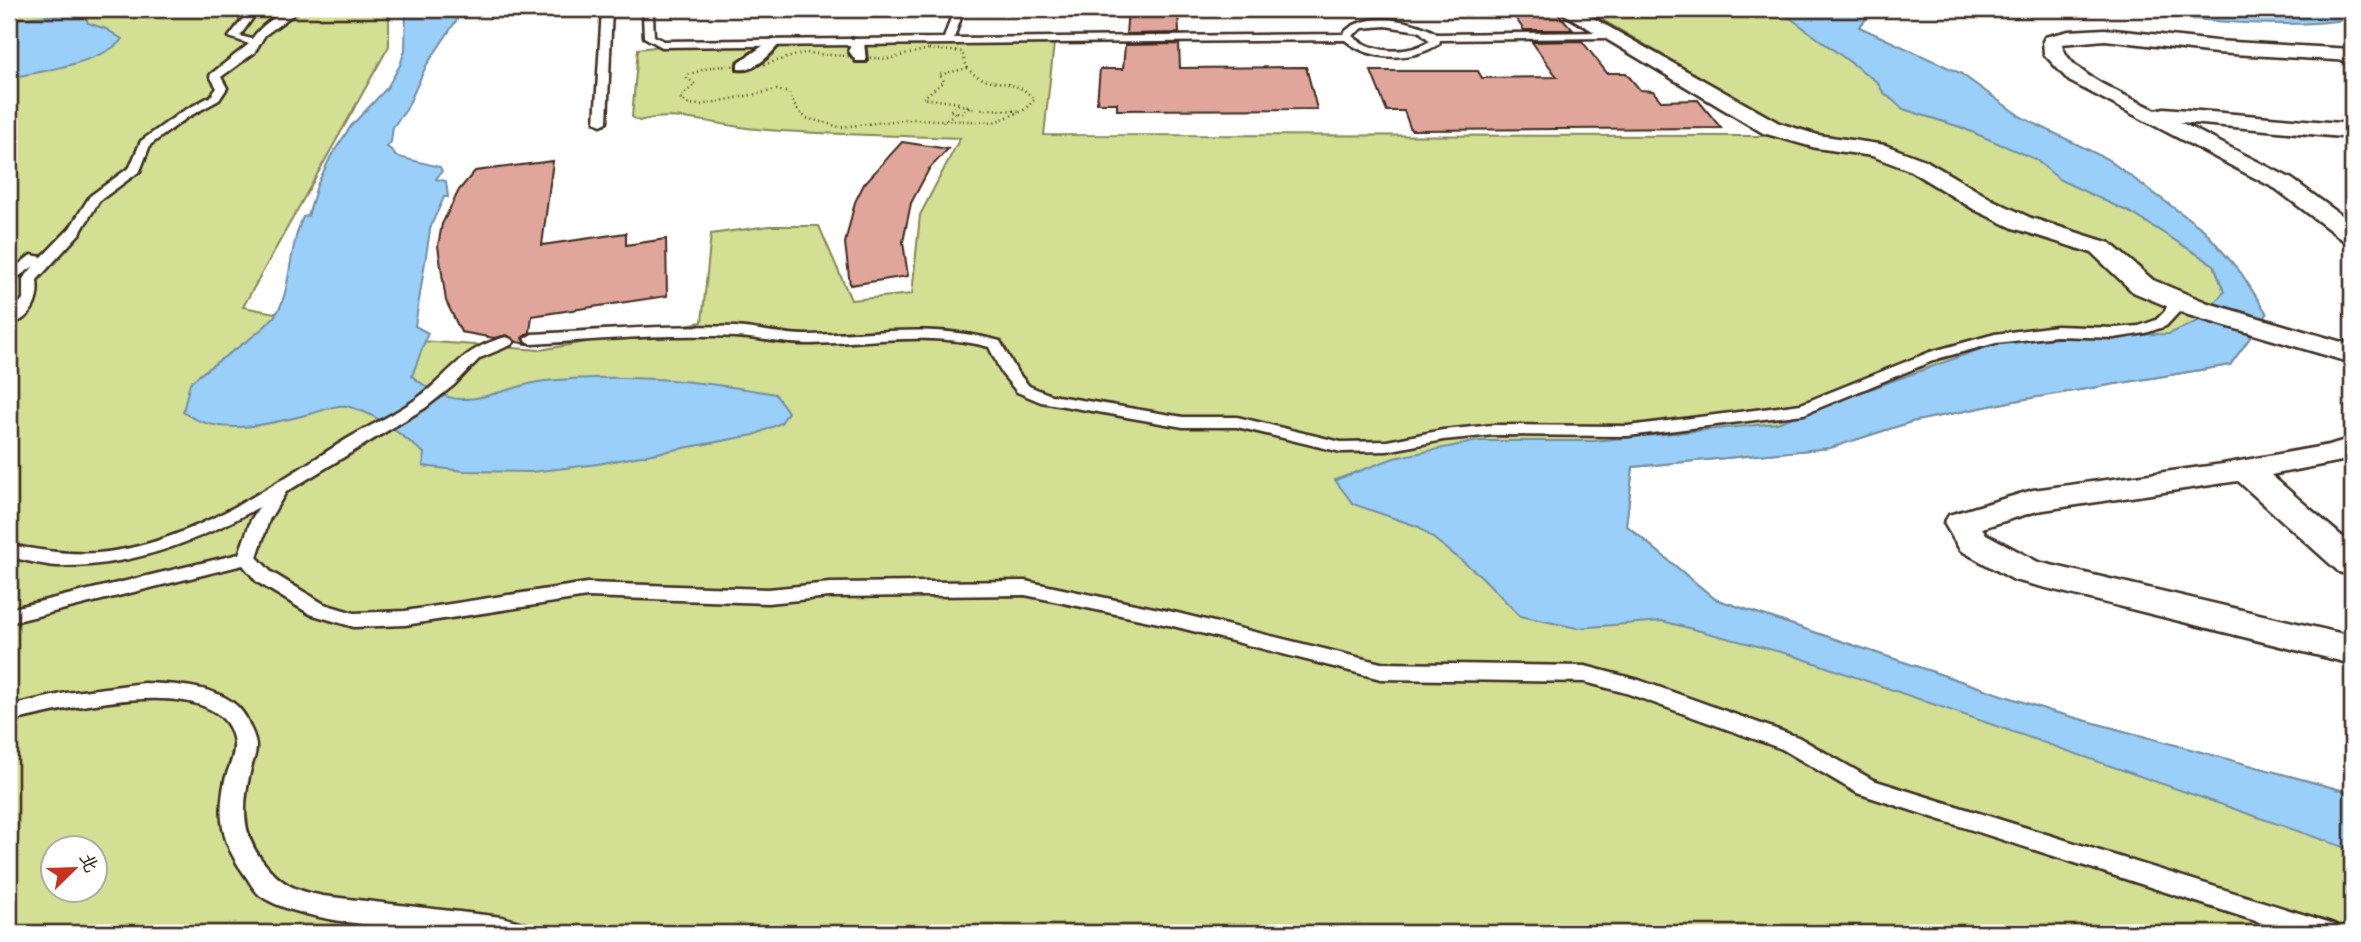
<svg xmlns="http://www.w3.org/2000/svg" width="2361" height="942" font-family="Mali,'LXGW WenKai TC',sans-serif">
<style>
.green{fill:#d3df92;stroke:#878458;stroke-width:2;fill-rule:evenodd}
.water{fill:#99cff8;stroke:#738da1;stroke-width:2}
.building{fill:#e0a69c;stroke:#3b2a1e;stroke-width:2}
.lines{fill:none;stroke-linecap:round;stroke-linejoin:round}
.service-casing{stroke:#3b2a1e;stroke-width:5}
.pedestrian-casing{stroke:#3b2a1e;stroke-width:6}
.minor-casing{stroke:#3b2a1e;stroke-width:5}
.path{stroke:#3b2a1e;stroke-width:2.5;stroke-dasharray:1 3.5;stroke-linecap:butt}
.service{fill:#fff;fill-rule:evenodd}
.pedestrian{fill:#fff;fill-rule:evenodd}
.minor{fill:#fff;fill-rule:evenodd}
</style>
<rect width="100%" height="100%" fill="#fff"/>
<filter id="ink" filterUnits="userSpaceOnUse"><feTurbulence type="fractalNoise" baseFrequency=".0143" numOctaves="2"/><feDisplacementMap in="SourceGraphic" scale="14" xChannelSelector="R" yChannelSelector="G"/><feConvolveMatrix kernelMatrix="1 2 1 2 8 2 1 2 1" color-interpolation-filters="sRGB"/></filter>
<g filter="url(#ink)">
<path class="green" d="M9,9H389V46L243,307L421,341L540,350L702,322L711,234L769,226H819L851,300L912,294L920,215L960,138C892,135 824,135 756,129C717,126 676,110 639,121L632,117L638,49L663,46L1054,43L1044,135L1764,136L1794,132L1584,9H1875L1859,27L1960,73L2021,117L2107,159L2204,230L2241,273L2267,314L2230,365L2014,401L1911,422L1830,448L1633,467L1626,525L1715,599L2050,711L2352,793V933H9ZM52,848H94V890H52Z"/>
<path class="water" d="M406,9H464L426,66L406,110L393,127L391,142L387,147L393,151L395,156L440,167L442,171L436,179L446,181L448,197H444C439,210 433,218 430,230L415,326L428,333L412,376C425,387 443,398 460,399C488,400 517,384 545,381C623,373 698,380 775,394L788,412L781,423L754,435L598,464L532,472L464,471L423,466L424,453C401,435 375,412 346,406C337,404 323,410 314,413C274,423 220,439 183,412L190,383C211,363 265,334 278,311C291,288 289,246 303,217L308,216L317,185L331,156L351,126L387,88L400,65L405,50Z
M1778,9H1875L1859,27L1960,73L2021,117L2107,159L2204,230L2241,273L2267,314L2230,365L2014,401L1911,422L1830,448L1633,467L1626,525L1715,599L2050,711L2352,793V850L1792,655L1662,621L1577,628L1520,616L1481,576L1419,527L1353,504L1335,480L1394,458L1478,441H1593L1777,423L1994,344L2093,335L2169,334L2198,321L2224,292L2214,265L2133,214L2060,180L2035,159L1960,127L1903,109L1883,92L1877,82Z
M2099,9H2352V19C2272,32 2180,17 2099,9Z
M84,13L88,23L106,29L122,39C107,61 35,73 9,78V19Z"/>
<path class="building" d="M1128,9H1178L1179,33L1126,34Z
M1509,9H1554L1573,30H1524Z
M1582,41L1607,73H1626L1640,90L1653,91L1661,101L1698,100L1721,128L1411,130L1404,111H1387L1371,71H1478L1482,78L1557,77L1532,42Z
M1179,44L1180,68L1306,67L1317,109L1117,110V103H1097L1100,69H1123L1125,45Z
M902,142L948,149L929,169L911,203L903,242L908,276L850,285L845,243L855,202L864,184Z
M553,161L542,245L626,233V245L666,239L667,296L532,316L530,332L522,338L527,344L517,342L507,335L494,338L461,332L446,301L438,246L442,224L459,190L475,171Z"/>
<g class="lines">
<g class="service-casing">
<path id="service" d="M255,9H267L254,16L240,36L252,39C261,25 284,8 301,9L265,35L254,53L221,77L227,88L219,100L188,117L150,145L140,171L99,201L80,233L37,280C40,301 31,320 9,325V315L23,299V279L34,266L9,283V272L31,255L42,257L70,228L90,196L130,167L141,141L180,113L211,96L217,88L210,76L211,74L249,44L229,37L248,12Z
M602,9H612L607,122L601,125L595,122Z
M647,9H657L653,16L654,36L664,41L944,38L954,9H964L954,38L1343,34C1362,10 1415,19 1437,34L1609,32L1614,35L1609,38L1440,40L1439,44C1411,62 1370,61 1345,40L662,47L644,37L643,16ZM1385,26L1419,31L1430,41C1407,55 1374,54 1352,36L1363,28Z
M2176,295L2183,299L2179,312L2166,326L2146,333L2114,338L2056,336L1996,343L1940,358L1804,414L1628,436L1494,435L1443,440L1387,451L1341,452L1237,427H1183L1041,402L1017,392L1002,374L989,347C929,331 869,343 809,344C783,344 760,338 735,337C667,333 599,340 532,344L524,339L532,334C599,331 668,324 735,327C760,329 784,335 809,335C877,333 934,323 1000,341L1017,372L1029,386L1051,395L1183,417H1237L1341,442L1387,441L1443,430L1494,425L1628,426L1801,404L1930,352L1995,334L2056,326L2114,328L2139,326L2156,320L2165,311L2171,296Z
M506,337L511,339L514,342L511,345L480,358L454,385L425,408L286,492L269,520L257,557L271,572L324,604L354,613L405,611L587,583L768,589L830,583L1025,581L1173,612L1381,663L1585,666L1639,680L1798,737L1873,780L2328,922L2337,925L2341,933H2293L1857,793L1782,749L1626,693L1585,682L1381,679L1173,626L1025,595L830,597L768,603L587,597L405,625L354,627L310,614L257,582L243,565L9,623V609L239,554L251,520L259,507C197,542 129,568 57,566C41,565 25,560 9,557V545C39,550 67,555 98,553C189,545 272,485 347,439C369,426 391,416 412,402C450,377 458,349 506,337Z
M144,683C181,685 237,685 250,727C253,733 256,740 256,747C256,754 253,761 251,768C243,801 240,831 261,859C280,884 293,890 323,896L502,917L529,925L533,933C471,933 309,930 261,896C254,891 250,882 245,875C222,844 217,818 225,780C228,769 235,756 234,744C227,665 55,711 9,722V706L66,693Z"/>
</g>
<g class="pedestrian-casing">
<path id="pedestrian" d="M773,39L780,43C770,55 754,72 738,69V63Z
M852,39L864,42L866,61H856L849,51Z"/>
</g>
<g class="minor-casing">
<path id="minor" d="M1556,9H1577L1779,123L1818,135L1885,145L1925,160L1993,200L2031,218L2110,243L2153,280L2208,303L2352,345V363L2188,315L2133,292L2092,253L2013,228L1975,210L1909,170L1872,156L1816,148L1763,133Z
M2105,29L2216,41L2352,49V61L2216,53L2105,40L2062,44C2067,74 2131,97 2156,110L2164,108L2352,124V138L2180,122L2292,179L2352,223V243L2343,240L2276,189L2069,81L2044,54L2043,41L2045,37L2069,31Z
M2352,438V459L2271,475L2352,545V576L2339,572L2238,481L2037,511L1982,528L1986,534L2038,562L2352,636V664L2014,580L1960,550L1944,523L1949,515L2033,490L2223,464L2329,445Z"/>
</g>
<path class="path" d="M929,49L962,52C964,57 965,64 968,68C982,89 1017,75 1034,100L1023,111L994,122L912,119L840,127L806,118L796,108L789,93L777,90L700,105L688,104L680,98L695,84L687,78L688,75L711,67L766,64L804,53L888,59Z
M968,108L1020,111
M957,112L962,113L970,106L959,105
M943,122L957,112L949,111L960,103L923,98L944,81L939,75L968,68"/>
<use href="#service" class="service"/>
<use href="#pedestrian" class="pedestrian"/>
<use href="#minor" class="minor"/>
</g>
</g>
<rect width="2361" height="942" fill="none" stroke="#fff" stroke-width="35"/>
<rect x="18" y="18" width="2326" height="907" fill="none" stroke="#3b2a1e" stroke-width="2.5" filter="url(#ink)"/>
<g transform="translate(74 869) rotate(67)"><circle r="33" fill="#ffffff" stroke="#b1aaa5" stroke-width="2"/>
<path d="M0-5L12 26L0 18L-12 26Z" fill="#c8321e"/>
<text y="-10" font-size="19" font-weight="bold" text-anchor="middle" fill="#3b2a1e">北</text>
</g>
</svg>
